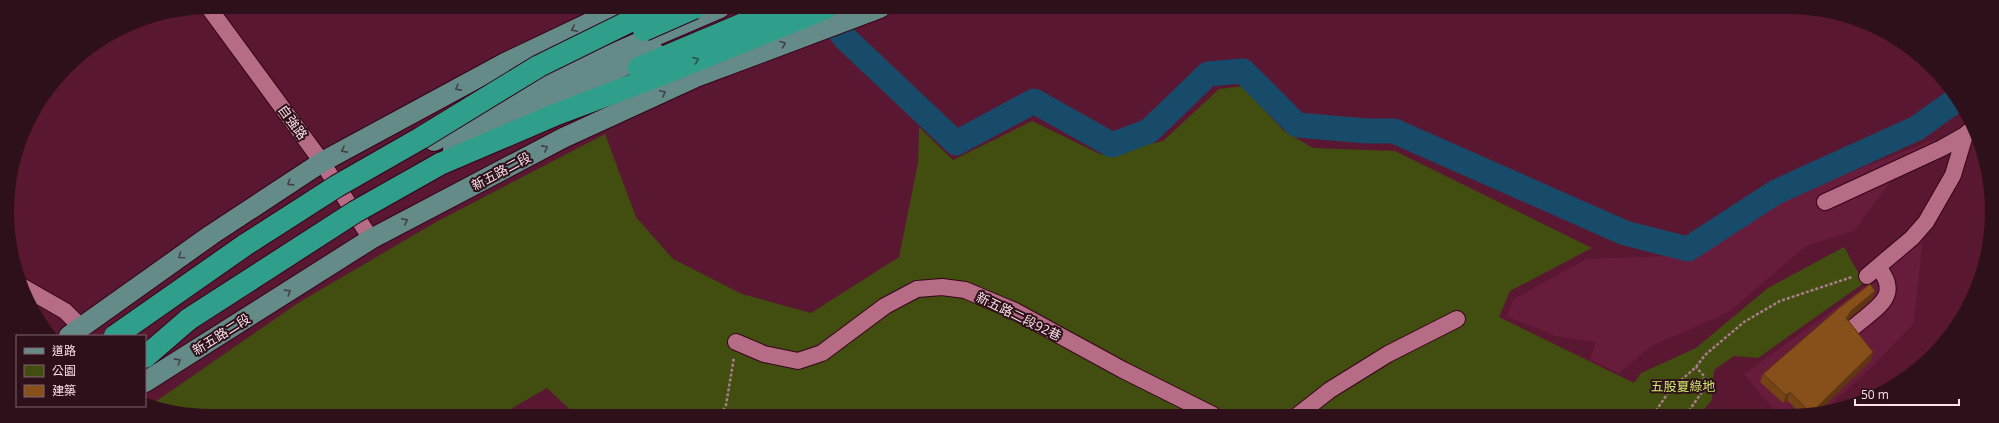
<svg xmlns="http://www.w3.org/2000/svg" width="1999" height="423" font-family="'Open Sans','Noto Sans TC',sans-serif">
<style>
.built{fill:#671c3b}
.green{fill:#424d10}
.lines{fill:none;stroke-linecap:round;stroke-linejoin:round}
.river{stroke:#184b6a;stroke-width:25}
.minor-casing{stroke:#36041a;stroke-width:18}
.major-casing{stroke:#36041a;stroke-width:22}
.highway-casing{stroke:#36041a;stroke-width:24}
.path{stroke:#aa7d8d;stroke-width:2.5;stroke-dasharray:3 2;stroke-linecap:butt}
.minor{stroke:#b76c85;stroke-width:16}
.major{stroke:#658b89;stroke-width:20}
.highway{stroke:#2f9f8c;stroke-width:22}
.highway-bridge-casing{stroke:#36041a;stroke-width:24;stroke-linecap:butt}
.highway-bridge{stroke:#2f9f8c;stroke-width:22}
.wall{fill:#744416}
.shaded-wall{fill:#5e3712}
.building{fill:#874f1a;stroke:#5e3712}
.oneway{stroke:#434146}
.oneway2{stroke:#2e504d}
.labels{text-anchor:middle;stroke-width:4;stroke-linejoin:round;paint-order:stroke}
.street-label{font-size:13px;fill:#fae0e7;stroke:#2d101a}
.park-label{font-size:13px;fill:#cde668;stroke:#2d101a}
</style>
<rect width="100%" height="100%" fill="#591732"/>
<path class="built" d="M1935,139L1943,155L1898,172L1854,231L1806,246L1729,312L1652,346L1619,373L1590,360L1596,342L1556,336L1506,316L1514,299L1586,259L1694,255L1790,196Z
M1923,237L1914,323L1874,365L1825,410L1801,416H1779L1744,374L1892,267Z"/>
<path class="green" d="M1242,86L1284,131L1313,148L1395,151L1592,248L1510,291L1499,317L1634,383L1641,373L1696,348L1768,288L1844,247L1864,283L1758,358L1734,356L1714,370L1712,400L1699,415H576L547,388L500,415L185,414L152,404L298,303L436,222L605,134L636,217L673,259L742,294L811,313L899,257L918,163L919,127L953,160L1032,121L1102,155L1163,141L1219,89Z"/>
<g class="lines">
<path class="river" d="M821,8L847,40L956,143L1034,101L1112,145L1149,131L1208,74L1243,71L1297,125L1367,131H1394L1625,233L1688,249L1776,192L1917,128L1956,100"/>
<g class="minor-casing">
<path id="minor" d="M209,8L322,162L371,239
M1825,202L1942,148L1965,135
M1867,276L1912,238L1926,222L1953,175L1965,135L1971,130
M23,287L65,311L81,327
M1855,326C1877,307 1902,296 1878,267
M736,342L764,354L798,361L822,353L885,306L917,289L942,287L965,290L1015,311L1123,370L1213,415
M1298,415L1330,390L1388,354L1457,319"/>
</g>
<g class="major-casing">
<path id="major" d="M434,141L547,82L720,8
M453,150L493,127L654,52
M69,336L211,235L322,162L505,63L623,7
M145,382L371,239L563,138L696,77L880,8"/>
</g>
<g class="highway-casing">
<path id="highway" d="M639,68L781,8
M440,164L557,114L660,75L826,8
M145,357L189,319"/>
</g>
<path class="path" d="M721,415L726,405L734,357
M1653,415L1670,390L1696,367L1705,355L1744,322L1780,301L1852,277
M1686,415L1704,389V376L1696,367"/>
<use href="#minor" class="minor"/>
<use href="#major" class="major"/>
<use href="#highway" class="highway"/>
<g class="highway-bridge-casing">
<path id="highway-bridge" d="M644,30L694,8
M189,319L355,212L440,164
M115,336L245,245L337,186L421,138L539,66L659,7"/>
</g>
<use href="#highway-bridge" class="highway-bridge"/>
</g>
<path class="wall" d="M1875,291L1872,299L1848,320L1873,352L1870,361L1818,412L1802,415L1787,400L1783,403L1760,382L1763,374Z"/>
<path class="shaded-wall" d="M1875,291L1872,299L1849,319L1843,326L1846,318L1852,310Z
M1873,352L1870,361L1818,412L1811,413Z
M1790,392L1787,400L1783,403L1786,395Z"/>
<path class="building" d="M1870,284L1875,291L1852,310L1846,318L1873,352L1811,413L1790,392L1786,395L1763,374L1839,308Z"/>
<defs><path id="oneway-chevron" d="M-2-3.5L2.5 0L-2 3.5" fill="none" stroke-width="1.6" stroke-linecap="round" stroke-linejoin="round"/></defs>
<g class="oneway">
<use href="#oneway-chevron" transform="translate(574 29) rotate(154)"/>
<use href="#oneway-chevron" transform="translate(783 44) rotate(-21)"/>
<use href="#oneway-chevron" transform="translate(458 88) rotate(151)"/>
<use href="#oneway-chevron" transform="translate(663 93) rotate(-25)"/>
<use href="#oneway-chevron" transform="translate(545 148) rotate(-28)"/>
<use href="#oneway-chevron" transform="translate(344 150) rotate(152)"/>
<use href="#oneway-chevron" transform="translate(290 183) rotate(147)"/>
<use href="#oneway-chevron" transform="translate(405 221) rotate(-28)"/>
<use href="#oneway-chevron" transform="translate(181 256) rotate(145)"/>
<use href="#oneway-chevron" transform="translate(288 292) rotate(-32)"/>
<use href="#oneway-chevron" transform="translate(178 361) rotate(-32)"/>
</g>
<use class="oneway2" href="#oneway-chevron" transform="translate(696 60) rotate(-22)"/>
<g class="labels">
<g class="street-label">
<text transform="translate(293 122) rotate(54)" y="5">自強路</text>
<text transform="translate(501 171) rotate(-28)" y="5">新五路二段</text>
<text transform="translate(1019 316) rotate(26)" y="5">新五路二段92巷</text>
<text transform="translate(221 334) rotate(-32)" y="5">新五路二段</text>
</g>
<g class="park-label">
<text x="1683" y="391">五股夏綠地</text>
</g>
</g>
<path d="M0 0H1999V423H0ZM211 14H1788A197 197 0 0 1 1985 211V212A197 197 0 0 1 1788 409H211A197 197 0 0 1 14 212V211A197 197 0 0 1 211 14Z" fill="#2d101a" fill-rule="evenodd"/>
<rect x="16" y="335" width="130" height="72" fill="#2d101a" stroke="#7f636c"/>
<rect x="24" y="348" width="20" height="6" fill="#658b89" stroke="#7f636c"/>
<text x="52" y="355" font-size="12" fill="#fae0e7">道路</text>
<rect x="24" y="365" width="20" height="12" fill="#424d10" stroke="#7f636c"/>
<text x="52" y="375" font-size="12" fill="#fae0e7">公園</text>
<rect x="24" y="385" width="20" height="12" fill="#874f1a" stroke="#7f636c"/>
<text x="52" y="395" font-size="12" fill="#fae0e7">建築</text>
<path d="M1855 399v6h104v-6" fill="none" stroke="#fae0e7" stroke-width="2"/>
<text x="1861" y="399" font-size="12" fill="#fae0e7" stroke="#2d101a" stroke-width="3" paint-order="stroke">50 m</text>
</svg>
